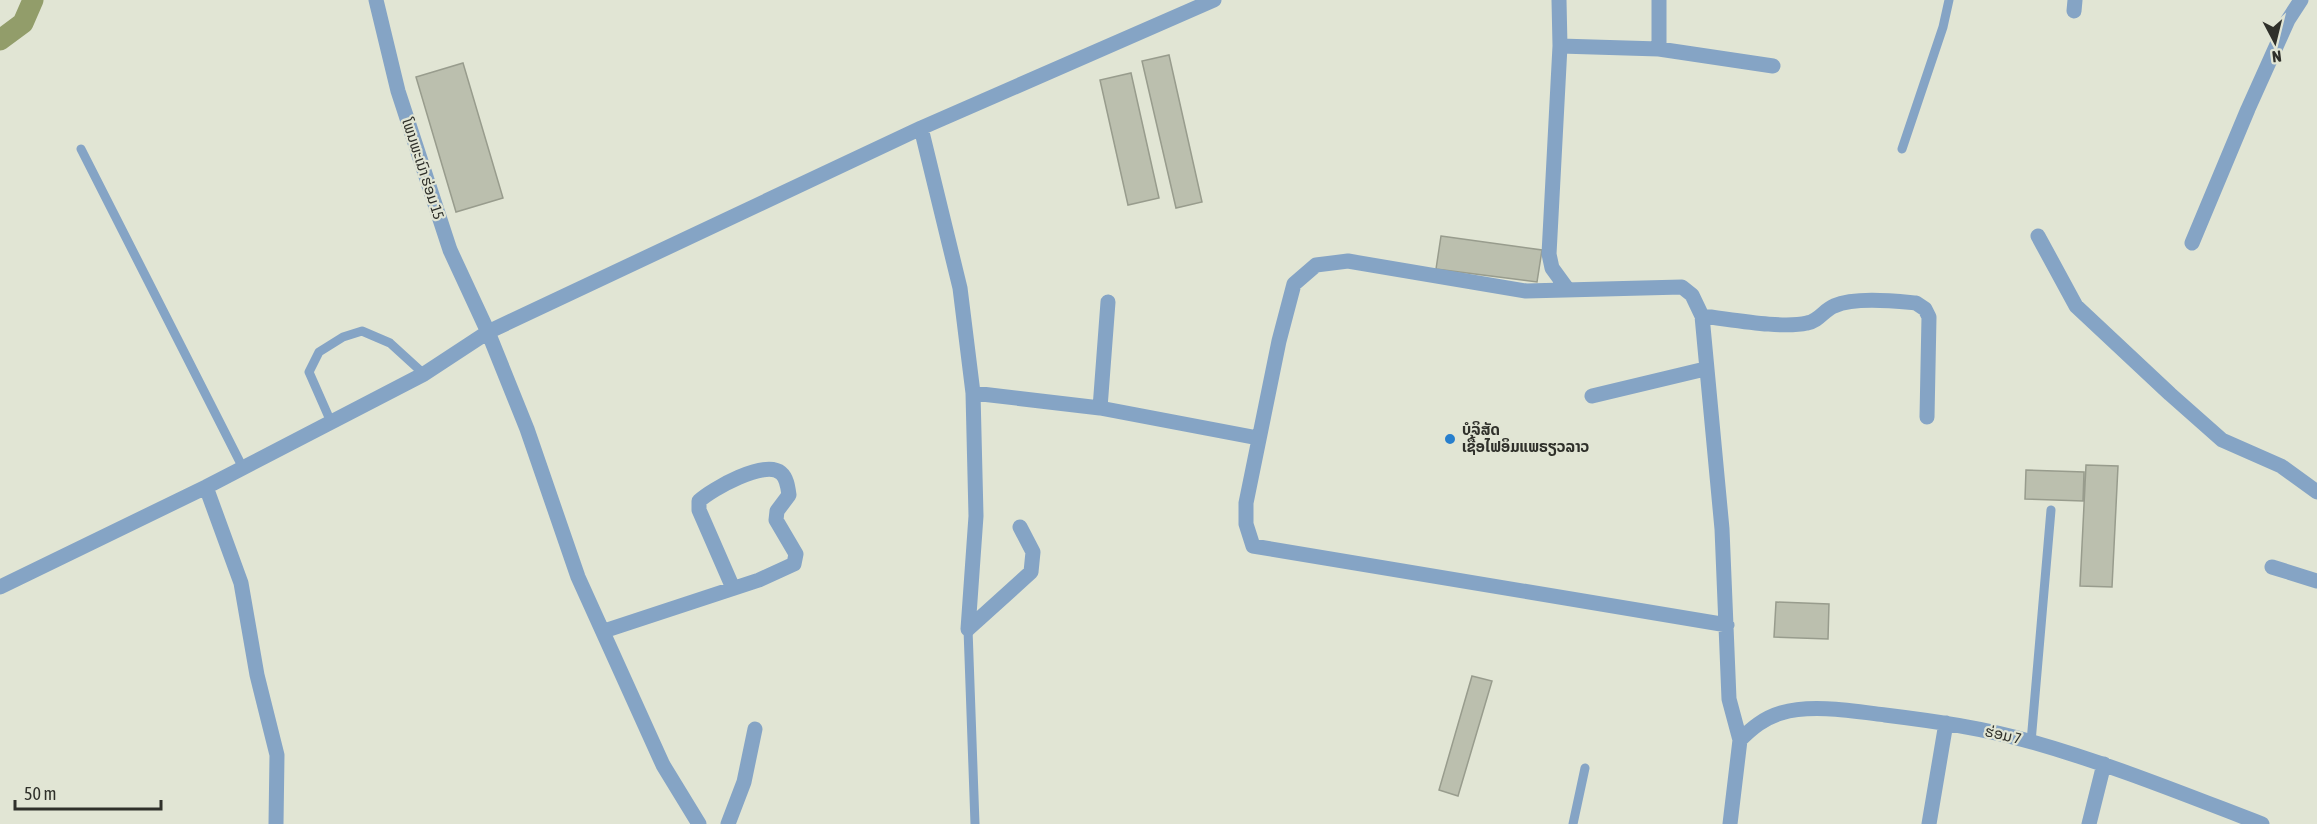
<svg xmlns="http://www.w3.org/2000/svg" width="2317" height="824" font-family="'Asap Condensed','Noto Sans Lao',sans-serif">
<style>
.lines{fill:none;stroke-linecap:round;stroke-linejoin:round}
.canal{stroke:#929d6a;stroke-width:21}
.building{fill:#bbbfae;stroke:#989c8d;stroke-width:1.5}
.lane{stroke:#85a4c5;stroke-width:9}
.street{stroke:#85a4c5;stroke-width:15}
.poi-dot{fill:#277fcd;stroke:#e1e5d4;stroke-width:2}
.labels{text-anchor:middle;stroke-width:4.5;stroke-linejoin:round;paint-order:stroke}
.street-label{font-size:15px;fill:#2f302a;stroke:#e1e5d4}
.poi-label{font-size:15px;font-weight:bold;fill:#2f302a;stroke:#e1e5d4;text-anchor:start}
</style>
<rect width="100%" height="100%" fill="#e1e5d4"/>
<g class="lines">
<path class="canal" d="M0,40L23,23L33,0"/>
</g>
<path class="building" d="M1169,55L1202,202L1176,208L1142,61Z
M463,63L503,198L456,212L416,77Z
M1131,73L1159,198L1128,205L1100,80Z
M1441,236L1542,250L1537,282L1436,269Z
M2086,465L2118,466L2112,587L2080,586Z
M2026,470L2084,472L2083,501L2025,499Z
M1776,602L1829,604L1828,639L1774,637Z
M1472,676L1492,681L1458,796L1439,790Z"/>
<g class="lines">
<path class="lane" d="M81,149L243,468
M1902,149L1943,27L1949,0
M331,422L309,372L319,352L343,337L362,331L390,343L424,374
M968,629L975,824
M2031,742L2051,510
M1573,824L1585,768"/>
<path class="street" d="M376,0L398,91L450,250L488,332L527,429L578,577L663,765L699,824
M1559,0L1560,46L1549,254L1552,268L1568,290
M1659,0V49
M2074,11L2075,0
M1560,46L1659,49L1773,66
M921,128L960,288L973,393L976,516L968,629
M2038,236L2076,306L2170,394L2222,440L2281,466L2317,492
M2192,243L2248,109L2288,20L2301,0
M1702,316C1730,319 1781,329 1807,323C1819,321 1824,310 1834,306C1855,297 1893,301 1916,303L1925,309L1929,317L1927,417
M973,393L1100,408L1258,438
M1592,396L1705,369
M1100,408L1108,302
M206,487L241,583L257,675L277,755L276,824
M2272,567L2317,581
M0,587L206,487L424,374L488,332L921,128L1214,0
M1727,625L1253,546L1246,524V503L1279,341L1294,284L1316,265L1348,261L1526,291L1682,287L1692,295L1702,316L1722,529L1729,699L1740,740L1730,824
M968,629L1031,572L1033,552L1020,527
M604,631L759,580L794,564L796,554L776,520L777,511L789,495C788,488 787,478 781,473C765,459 712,489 699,501V510L733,588
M1740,740C1752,728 1764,718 1781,713C1811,704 1853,711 1885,715C1934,721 1983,728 2032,742C2110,764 2186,795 2262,824
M728,824L744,782L755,729
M1929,824L1946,723
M2089,824L2104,764"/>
</g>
<circle class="poi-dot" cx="1450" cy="439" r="6"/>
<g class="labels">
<g class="street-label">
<text transform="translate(423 169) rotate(72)" y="5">ໂພນພະເນົາ ຮ່ອມ 15</text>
<text transform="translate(2003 735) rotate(13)" y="5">ຮ່ອມ 7</text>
</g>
<g class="poi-label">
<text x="1462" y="435">ບໍລິສັດ<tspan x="1462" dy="17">ເຊື້ອໄຟອິມແພຣຽວລາວ</tspan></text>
</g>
</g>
<g transform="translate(2275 42) rotate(173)" stroke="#e1e5d4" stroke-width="4.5" paint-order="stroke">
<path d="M0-4.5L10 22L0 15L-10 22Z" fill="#2f302a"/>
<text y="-9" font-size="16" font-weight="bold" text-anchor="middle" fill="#2f302a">N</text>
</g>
<path d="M15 800v9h146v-9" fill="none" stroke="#2f302a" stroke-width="3"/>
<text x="24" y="800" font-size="18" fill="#2f302a" stroke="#e1e5d4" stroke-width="4.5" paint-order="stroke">50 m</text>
</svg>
